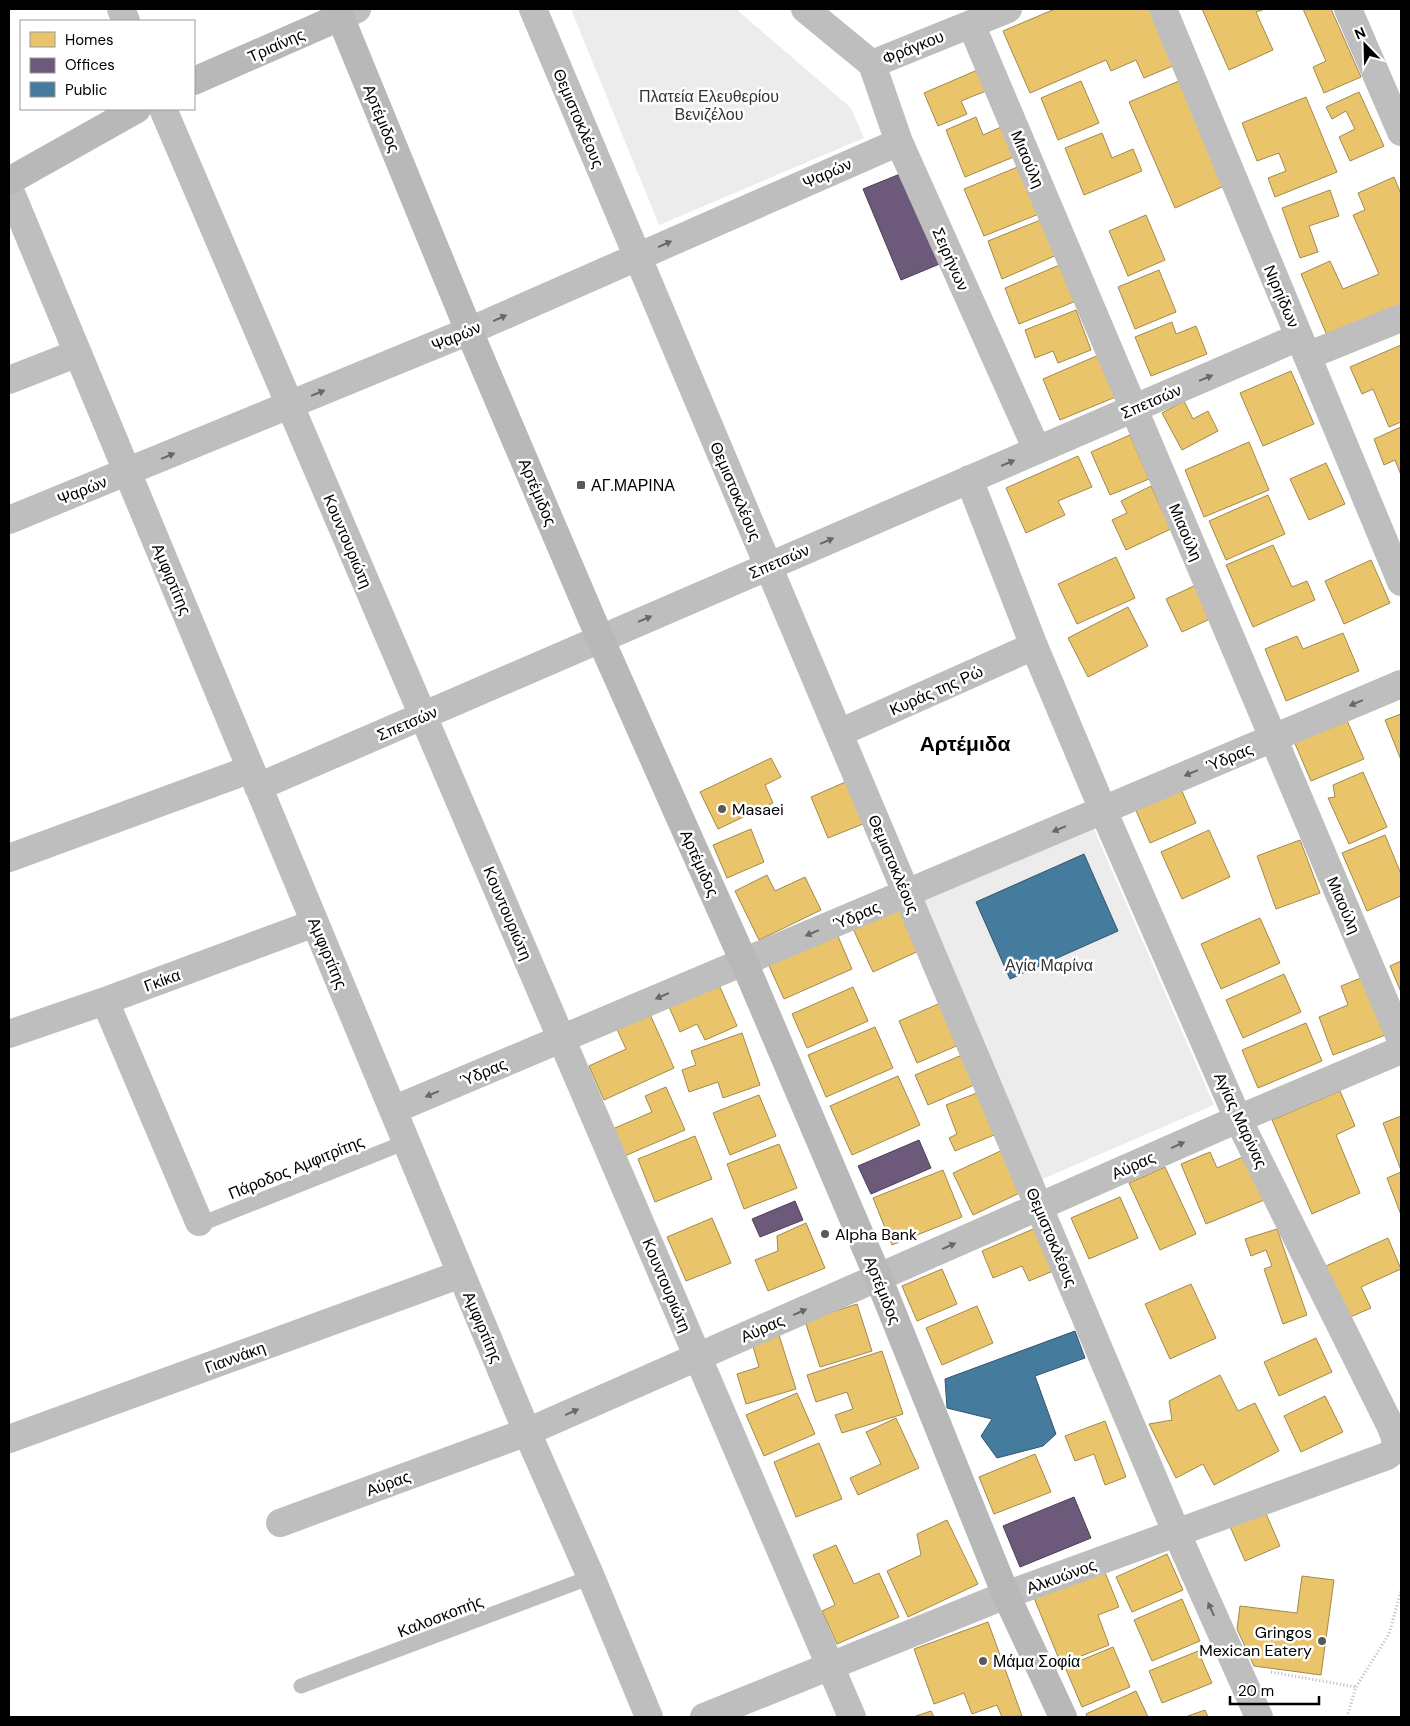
<svg xmlns="http://www.w3.org/2000/svg" width="1410" height="1726" font-family="'DM Sans',sans-serif">
<style>
.green{fill:#ececec}
.homes{fill:#e9c46a;stroke:#a3894a}
.offices{fill:#6d597a;stroke:#4c3e55}
.public{fill:#457b9d;stroke:#30566e}
.lines{fill:none;stroke-linecap:round;stroke-linejoin:round}
.path{stroke:#b9b9b9;stroke-width:3;stroke-dasharray:1 2.5;stroke-linecap:butt}
.lane{stroke:#bebebe;stroke-width:15}
.street{stroke:#bebebe;stroke-width:28}
.secondary{stroke:#b8b8b8;stroke-width:28}
.oneway{fill:#686868}
.poi-dot{fill:#595959;stroke:#fff;stroke-width:2}
.labels{text-anchor:middle;stroke-width:5;stroke-linejoin:round;paint-order:stroke}
.street-label{font-size:16px;fill:#000;stroke:#fff}
.park-label{font-size:16px;fill:#333;stroke:#fff}
.poi-label{font-size:16px;fill:#000;stroke:#fff;text-anchor:start}
.district-label{font-size:21px;font-weight:bold;fill:#000;stroke:#fff}
</style>
<rect width="100%" height="100%" fill="#fff"/>
<path class="green" d="M571,9H736L851,108L864,138L659,225Z
M1089,818L1214,1105L1038,1181L914,894Z"/>
<path class="homes" d="M1055,9H1151L1175,65L1144,78L1136,60L1111,71L1106,60L1030,93L1003,31Z
M1202,9H1265L1256,12L1273,50L1229,70Z
M1303,9H1331L1361,77L1324,93L1313,67L1326,61Z
M982,68L991,89L961,101L967,114L938,126L924,93Z
M1081,81L1099,123L1058,140L1041,98Z
M1179,81L1224,186L1175,208L1129,102Z
M1359,92L1384,146L1350,161L1339,137L1355,129L1346,111L1332,119L1326,107Z
M1306,97L1337,172L1275,197L1268,178L1286,171L1279,153L1257,161L1242,123Z
M976,117L983,135L1008,124L1021,154L965,177L946,130Z
M1102,133L1112,158L1133,149L1142,171L1084,195L1065,148Z
M1020,166L1039,214L984,236L964,189Z
M1394,177L1401,194V308L1329,340L1301,274L1330,261L1343,289L1379,274L1353,215L1365,210L1358,193Z
M1330,190L1339,216L1309,226L1318,252L1300,258L1282,208Z
M1146,215L1165,260L1128,276L1109,231Z
M1043,219L1059,254L1002,279L988,241Z
M1062,264L1076,301L1019,324L1005,288Z
M1159,270L1176,312L1135,329L1118,287Z
M1076,310L1091,350L1058,363L1053,351L1035,358L1025,330Z
M1172,322L1176,334L1196,326L1207,354L1151,376L1135,337Z
M1401,345V422L1389,427L1373,389L1362,394L1350,367Z
M1101,354L1118,396L1060,420L1043,379Z
M1291,371L1314,424L1263,446L1240,393Z
M1184,401L1193,419L1208,411L1218,431L1182,450L1162,413Z
M1401,427V475L1395,460L1384,465L1374,439Z
M1130,435L1149,479L1110,495L1091,452Z
M1249,442L1269,490L1204,517L1185,470Z
M1078,456L1092,487L1058,501L1065,515L1026,533L1006,488Z
M1326,463L1345,504L1309,520L1290,479Z
M1151,486L1171,529L1126,550L1112,520L1127,513L1121,501Z
M1268,495L1285,534L1226,560L1209,521Z
M1273,545L1292,587L1307,581L1315,600L1253,627L1226,565Z
M1116,557L1135,598L1077,624L1058,584Z
M1371,560L1390,603L1344,624L1325,581Z
M1196,585L1212,618L1182,632L1166,599Z
M1128,607L1148,646L1088,677L1068,638Z
M1343,633L1359,671L1286,701L1265,649L1297,636L1303,649Z
M1401,714V760L1385,720Z
M1345,716L1364,759L1311,781L1293,739Z
M771,758L781,777L765,785L773,803L718,829L700,792Z
M1363,772L1387,827L1349,844L1328,798L1335,797L1333,785Z
M850,780L868,822L828,838L811,797Z
M1181,789L1196,823L1150,843L1135,808Z
M751,829L764,862L727,878L713,845Z
M1209,830L1230,877L1182,899L1161,852Z
M1385,835L1401,874V896L1367,911L1342,853Z
M1300,840L1320,893L1276,909L1257,856Z
M767,875L775,891L805,877L821,910L759,940L735,891Z
M899,897L923,949L873,972L849,920Z
M1260,918L1280,963L1221,989L1201,944Z
M834,927L852,969L784,999L765,957Z
M1401,961V992L1390,966Z
M1284,974L1301,1012L1243,1038L1226,1000Z
M1366,976L1388,1034L1333,1055L1319,1017L1348,1005L1341,986Z
M716,978L737,1026L705,1040L697,1024L680,1032L666,1000Z
M853,987L868,1021L807,1048L792,1014Z
M943,1002L961,1044L917,1063L899,1021Z
M649,1012L674,1068L604,1100L589,1066L626,1049L616,1027Z
M1306,1023L1322,1061L1258,1088L1242,1050Z
M875,1027L893,1068L826,1097L808,1055Z
M742,1033L760,1085L723,1098L718,1082L689,1092L682,1070L696,1065L691,1051Z
M962,1055L974,1085L928,1105L915,1075Z
M898,1076L920,1125L852,1155L830,1106Z
M666,1087L685,1130L620,1158L608,1131L652,1112L645,1096Z
M982,1091L999,1133L955,1151L949,1138L957,1134L946,1105Z
M1340,1091L1355,1126L1336,1135L1360,1193L1312,1214L1272,1120Z
M759,1095L776,1136L730,1155L713,1113Z
M1401,1116V1170L1383,1123Z
M695,1136L712,1179L655,1202L638,1159Z
M779,1144L797,1188L744,1209L727,1164Z
M1007,1148L1026,1190L973,1215L953,1173Z
M1210,1152L1217,1168L1250,1154L1269,1198L1206,1224L1181,1164Z
M1165,1167L1196,1234L1160,1250L1129,1183Z
M943,1170L962,1217L892,1245L873,1198Z
M1401,1172V1215L1387,1178Z
M1120,1197L1138,1238L1089,1259L1071,1218Z
M712,1218L731,1263L686,1281L667,1237Z
M806,1223L825,1268L768,1291L755,1260L778,1251L777,1236Z
M1040,1226L1058,1269L1029,1281L1022,1266L993,1278L982,1251Z
M1277,1229L1307,1315L1283,1324L1264,1269L1272,1266L1266,1250L1251,1256L1245,1239Z
M1388,1238L1401,1269L1361,1287L1371,1308L1348,1318L1326,1266Z
M942,1269L957,1304L917,1321L902,1286Z
M1191,1284L1216,1338L1170,1359L1145,1304Z
M857,1304L872,1351L820,1367L805,1321Z
M977,1306L993,1343L942,1365L926,1328Z
M779,1335L796,1389L746,1404L737,1374L759,1367L752,1343Z
M1316,1338L1332,1372L1279,1396L1264,1362Z
M882,1351L903,1414L842,1433L835,1415L853,1409L847,1392L816,1402L807,1375Z
M1220,1375L1238,1411L1255,1403L1279,1451L1214,1485L1203,1464L1176,1478L1149,1424L1172,1420L1169,1401Z
M797,1393L815,1434L764,1456L746,1415Z
M1325,1396L1343,1432L1301,1452L1284,1416Z
M896,1418L919,1468L858,1495L850,1478L881,1464L866,1432Z
M1105,1421L1126,1477L1105,1485L1094,1454L1075,1461L1065,1436Z
M819,1443L842,1499L796,1517L774,1462Z
M1035,1454L1051,1492L994,1514L979,1477Z
M1264,1509L1280,1546L1245,1561L1229,1524Z
M947,1520L978,1584L908,1617L887,1571L921,1555L917,1534Z
M836,1545L854,1584L879,1573L899,1617L837,1644L822,1611L835,1605L813,1555Z
M1167,1554L1183,1590L1132,1612L1116,1577Z
M1104,1570L1119,1607L1098,1615L1109,1645L1061,1664L1034,1598Z
M1302,1576L1334,1580L1321,1675L1254,1666L1237,1629L1240,1606L1297,1613Z
M1182,1599L1200,1641L1152,1661L1134,1620Z
M988,1622L1022,1716L1002,1717L997,1705L972,1714L964,1693L934,1704L914,1649Z
M1113,1647L1130,1687L1082,1707L1065,1667Z
M1198,1651L1212,1683L1162,1703L1149,1671Z
M1136,1691L1148,1717H1087L1086,1714Z
M1205,1710L1208,1717H1185Z
M931,1711L934,1717H913Z"/>
<path class="offices" d="M905,172L942,263L901,280L863,189Z
M919,1140L931,1168L871,1194L858,1166Z
M795,1201L803,1220L760,1237L752,1219Z
M1074,1497L1091,1538L1020,1567L1003,1526Z"/>
<path class="public" d="M1084,854L1118,931L1010,979L976,902Z
M1075,1331L1085,1358L1035,1376L1056,1434L1043,1446L997,1458L981,1436L992,1419L947,1408L945,1379Z"/>
<g class="lines">
<path class="path" d="M1271,1672L1356,1687
M1347,1717L1356,1687L1389,1634L1401,1591"/>
<path class="lane" d="M199,1222L211,1220L406,1142
M301,1686L591,1577"/>
<path class="street" d="M121,9L126,21
M533,9L1177,1534L1259,1717
M805,9L872,64L1008,9
M1163,9L1401,582
M1348,9L1401,132
M340,17L357,9
M971,24L1401,1040
M872,64L899,142L1037,450
M163,109L852,1717
M9,188L527,1432L591,1577L649,1717
M1307,356L1401,318
M9,380L78,353
M9,520L469,331L899,142
M839,733L1034,646
M258,787L1299,337
M9,858L251,769
M105,1001L199,1222
M9,1034L105,1001L315,923
M393,1110L1401,684
M9,1439L461,1274
M280,1523L527,1432L1238,1119L1401,1050
M704,1717L1006,1595L1387,1456C1400,1447 1395,1437 1390,1425L1238,1119L1103,810L1034,646L969,479"/>
<path class="secondary" d="M337,9L469,331L600,638L744,962L878,1277L1006,1595L1063,1717
M194,81L340,17
M9,181L137,109"/>
</g>
<defs><path id="oneway-solid" d="M-6-.8H1V-3.2L6.5 0L1 3.2V.8H-6Z" transform="scale(1.25)"/></defs>
<g class="oneway">
<use href="#oneway-solid" transform="translate(665 244) rotate(-24)"/>
<use href="#oneway-solid" transform="translate(500 318) rotate(-24)"/>
<use href="#oneway-solid" transform="translate(1206 378) rotate(-23)"/>
<use href="#oneway-solid" transform="translate(318 393) rotate(-22)"/>
<use href="#oneway-solid" transform="translate(168 456) rotate(-23)"/>
<use href="#oneway-solid" transform="translate(1008 463) rotate(-23)"/>
<use href="#oneway-solid" transform="translate(827 541) rotate(-23)"/>
<use href="#oneway-solid" transform="translate(645 619) rotate(-23)"/>
<use href="#oneway-solid" transform="translate(1356 703) rotate(157)"/>
<use href="#oneway-solid" transform="translate(1191 773) rotate(157)"/>
<use href="#oneway-solid" transform="translate(1059 829) rotate(157)"/>
<use href="#oneway-solid" transform="translate(812 933) rotate(157)"/>
<use href="#oneway-solid" transform="translate(662 996) rotate(157)"/>
<use href="#oneway-solid" transform="translate(432 1094) rotate(157)"/>
<use href="#oneway-solid" transform="translate(1178 1145) rotate(-24)"/>
<use href="#oneway-solid" transform="translate(949 1246) rotate(-24)"/>
<use href="#oneway-solid" transform="translate(800 1312) rotate(-24)"/>
<use href="#oneway-solid" transform="translate(572 1412) rotate(-24)"/>
<use href="#oneway-solid" transform="translate(1211 1609) rotate(-114)"/>
</g>
<g class="poi-dot">
<rect x="576" y="480" width="10" height="10" rx="2.5"/>
<circle cx="722" cy="809" r="5"/>
<circle cx="825" cy="1234" r="5"/>
<circle cx="1322" cy="1641" r="5"/>
<circle cx="983" cy="1661" r="5"/>
</g>
<g class="labels">
<g class="street-label">
<text transform="translate(276 45) rotate(-24)" y="6">Τριαίνης</text>
<text transform="translate(913 47) rotate(-22)" y="6">Φράγκου</text>
<text transform="translate(382 118) rotate(68)" y="6">Αρτέμιδος</text>
<text transform="translate(579 118) rotate(67)" y="6">Θεμιστοκλέους</text>
<text transform="translate(1028 159) rotate(67)" y="6">Μιαούλη</text>
<text transform="translate(827 173) rotate(-24)" y="6">Ψαρών</text>
<text transform="translate(951 259) rotate(66)" y="6">Σειρήνων</text>
<text transform="translate(1282 296) rotate(67)" y="6">Νιρηίδων</text>
<text transform="translate(456 336) rotate(-23)" y="6">Ψαρών</text>
<text transform="translate(1151 401) rotate(-23)" y="6">Σπετσών</text>
<text transform="translate(82 490) rotate(-22)" y="6">Ψαρών</text>
<text transform="translate(736 491) rotate(67)" y="6">Θεμιστοκλέους</text>
<text transform="translate(538 492) rotate(67)" y="6">Αρτέμιδος</text>
<text transform="translate(1186 532) rotate(67)" y="6">Μιαούλη</text>
<text transform="translate(348 541) rotate(67)" y="6">Κουντουριώτη</text>
<text transform="translate(779 561) rotate(-23)" y="6">Σπετσών</text>
<text transform="translate(172 579) rotate(67)" y="6">Αμφιρτίτης</text>
<text transform="translate(936 690) rotate(-24)" y="6">Κυράς της Ρώ</text>
<text transform="translate(407 723) rotate(-23)" y="6">Σπετσών</text>
<text transform="translate(1229 757) rotate(-23)" y="6">Ύδρας</text>
<text transform="translate(700 863) rotate(66)" y="6">Αρτέμιδος</text>
<text transform="translate(894 864) rotate(67)" y="6">Θεμιστοκλέους</text>
<text transform="translate(1344 905) rotate(67)" y="6">Μιαούλη</text>
<text transform="translate(508 913) rotate(67)" y="6">Κουντουριώτη</text>
<text transform="translate(856 915) rotate(-23)" y="6">Ύδρας</text>
<text transform="translate(328 953) rotate(67)" y="6">Αμφιρτίτης</text>
<text transform="translate(162 980) rotate(-20)" y="6">Γκίκα</text>
<text transform="translate(483 1072) rotate(-23)" y="6">Ύδρας</text>
<text transform="translate(1241 1120) rotate(65)" y="6">Αγίας Μαρίνας</text>
<text transform="translate(1133 1165) rotate(-24)" y="6">Αύρας</text>
<text transform="translate(296 1167) rotate(-22)" y="6">Πάροδος Αμφιτρίτης</text>
<text transform="translate(1052 1237) rotate(67)" y="6">Θεμιστοκλέους</text>
<text transform="translate(667 1285) rotate(67)" y="6">Κουντουριώτη</text>
<text transform="translate(883 1290) rotate(68)" y="6">Αρτέμιδος</text>
<text transform="translate(483 1327) rotate(67)" y="6">Αμφιρτίτης</text>
<text transform="translate(762 1328) rotate(-24)" y="6">Αύρας</text>
<text transform="translate(235 1357) rotate(-20)" y="6">Γιαννάκη</text>
<text transform="translate(388 1483) rotate(-20)" y="6">Αύρας</text>
<text transform="translate(1061 1576) rotate(-20)" y="6">Αλκυώνος</text>
<text transform="translate(440 1616) rotate(-21)" y="6">Καλοσκοπής</text>
</g>
<g class="park-label">
<text x="709" y="102">Πλατεία Ελευθερίου<tspan x="709" dy="18">Βενιζέλου</tspan></text>
<text x="1049" y="971">Αγία Μαρίνα</text>
</g>
<g class="poi-label">
<text x="591" y="491">ΑΓ.ΜΑΡΙΝΑ</text>
<text x="732" y="815">Masaei</text>
<text x="835" y="1240">Alpha Bank</text>
<text x="1312" y="1638" text-anchor="end">Gringos<tspan x="1312" dy="18">Mexican Eatery</tspan></text>
<text x="993" y="1667">Μάμα Σοφία</text>
</g>
<g class="district-label">
<text x="965" y="751">Αρτέμιδα</text>
</g>
</g>
<rect width="1410" height="1726" fill="none" stroke="#000000" stroke-width="20"/>
<rect x="20" y="20" width="175" height="90" fill="#ffffff" stroke="#999999"/>
<rect x="30" y="32" width="25" height="15" fill="#e9c46a" stroke="#999999"/>
<text x="65" y="45" font-size="15" fill="#000000">Homes</text>
<rect x="30" y="58" width="25" height="15" fill="#6d597a" stroke="#999999"/>
<text x="65" y="70" font-size="15" fill="#000000">Offices</text>
<rect x="30" y="82" width="25" height="15" fill="#457b9d" stroke="#999999"/>
<text x="65" y="95" font-size="15" fill="#000000">Public</text>
<g transform="translate(1365 45) rotate(337)" stroke="#ffffff" stroke-width="4" paint-order="stroke">
<path d="M0-4L9 19L0 12L-9 19Z" fill="#000000"/>
<text y="-8" font-size="14" font-weight="bold" text-anchor="middle" fill="#000000">N</text>
</g>
<path d="M1230 1696v8h89v-8" fill="none" stroke="#000000" stroke-width="2.5"/>
<text x="1238" y="1696" font-size="15" fill="#000000" stroke="#ffffff" stroke-width="4" paint-order="stroke">20 m</text>
</svg>
